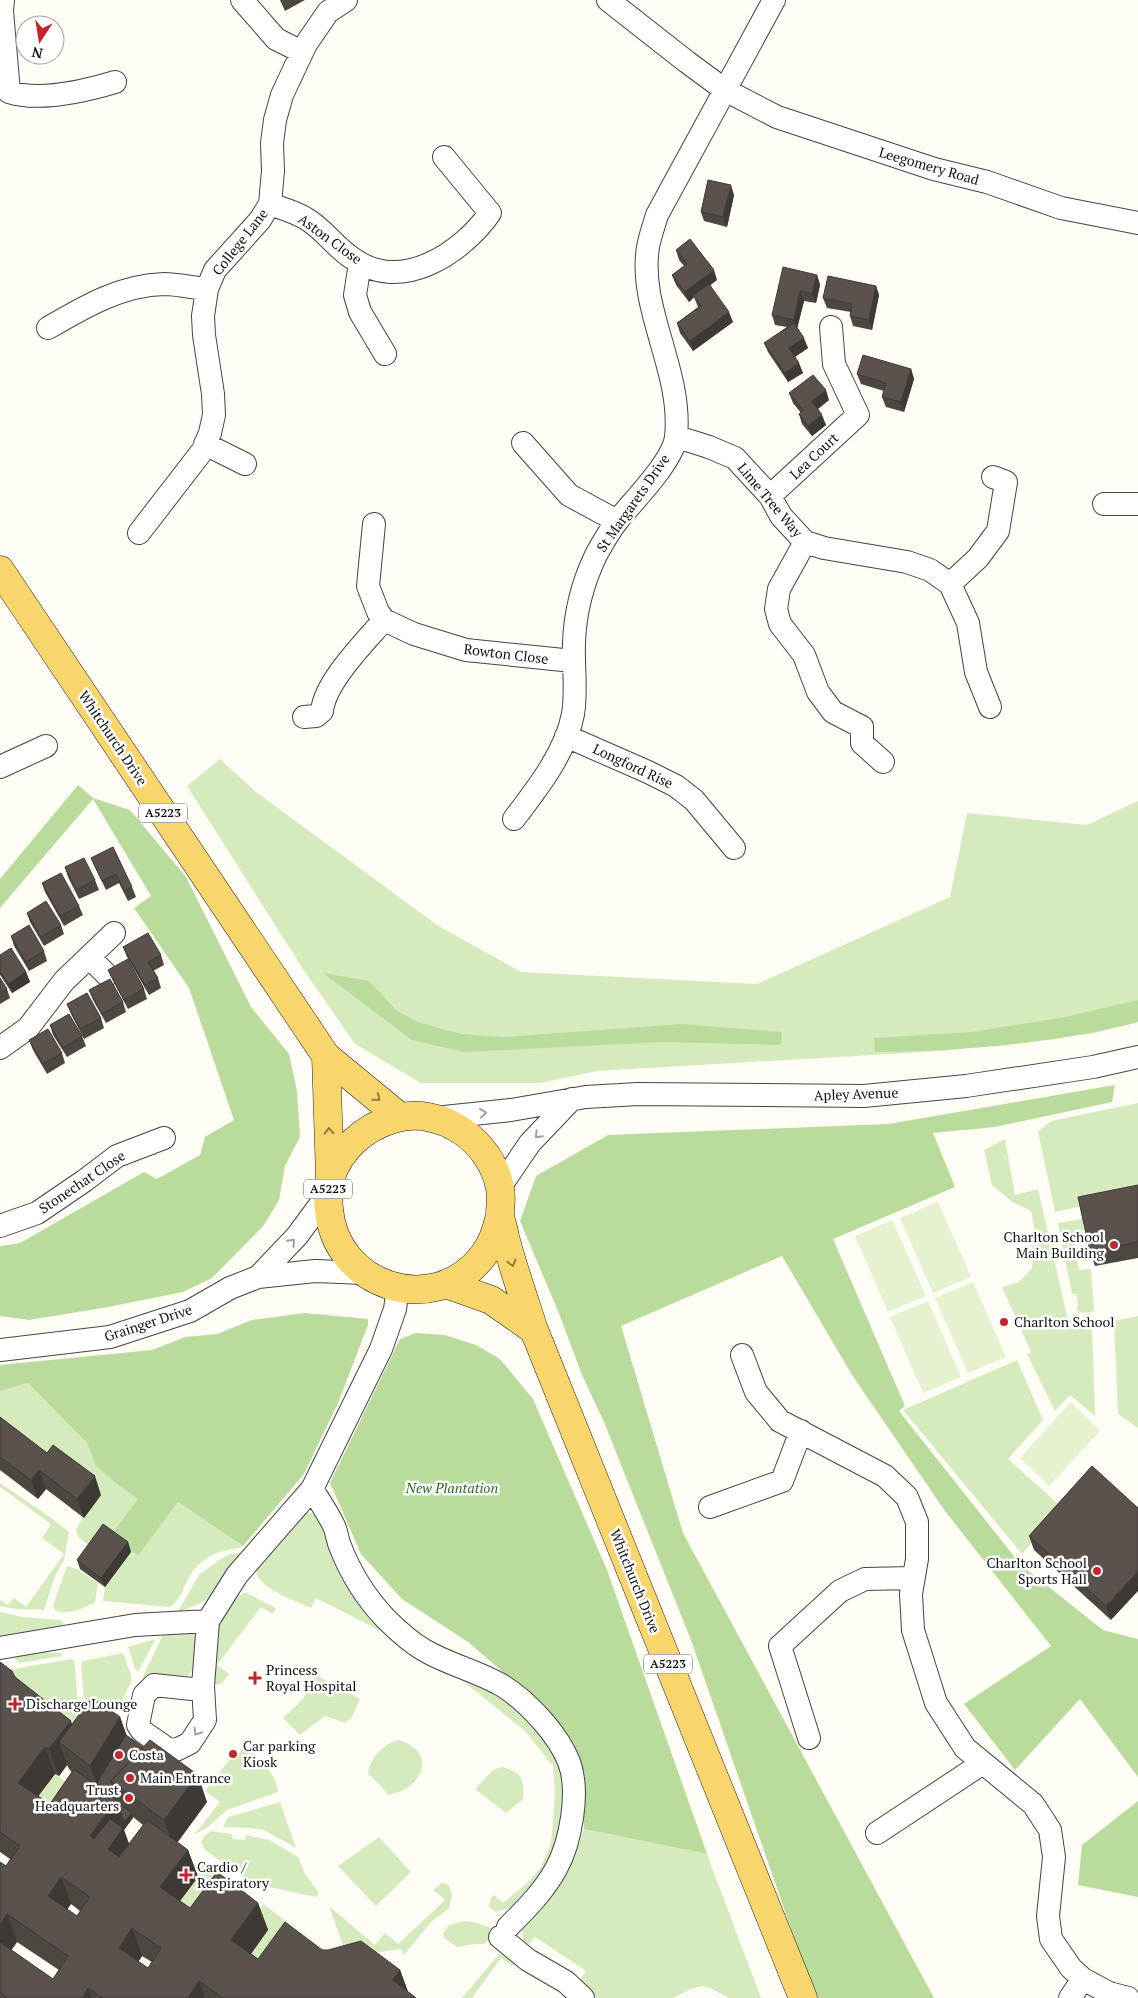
<svg xmlns="http://www.w3.org/2000/svg" width="1138" height="1998" font-family="'PT Serif',serif">
<style>
.green{fill:#d5ebbd}
.forest{fill:#b9dc9c}
.pitch{fill:#e6f2cf}
.lines{fill:none;stroke-linecap:round;stroke-linejoin:round}
.minor-casing{stroke:#444;stroke-width:24}
.major-casing{stroke:#222;stroke-width:29}
.minor{stroke:#fff;stroke-width:22}
.major{stroke:#f9d66b;stroke-width:28}
.wall{fill:#4d4742;fill-rule:evenodd}
.shaded-wall{fill:#3f3936}
.building{fill:#5a524d;stroke:#3f3936;fill-rule:evenodd}
.oneway{stroke:#917d42}
.oneway2{stroke:#a0a0a0}
.poi-dot{fill:#c4262e;stroke:#fff;stroke-width:2}
.labels{text-anchor:middle;stroke-width:5;stroke-linejoin:round;paint-order:stroke}
.shield{fill:#fff;stroke:#585858;stroke-width:1}
.shield-label{font-size:12px;font-weight:bold;fill:#111}
.street-label{font-size:14px;fill:#111;stroke:#fff}
.poi-label{font-size:14px;fill:#111;stroke:#fff;text-anchor:start}
.park-label{font-size:14px;font-style:italic;fill:#2f6b1f;stroke:#fff}
</style>
<rect width="100%" height="100%" fill="#fffdf5"/>
<path class="green" d="M220,759L256,792L437,925L521,972L757,984L950,897L967,813L1087,825L1138,801V1022L1091,1034L941,1051L597,1071L541,1083H421L355,1044L303,969L187,786Z
M1138,1103V1193L1055,1212L1038,1132L1051,1121Z
M1005,1139L1015,1195L1038,1189L1067,1316C1074,1325 1081,1327 1092,1328L1095,1416L1070,1395L1055,1411L1027,1354L1031,1352L1002,1287L1019,1282L1032,1268L1035,1232L1031,1211L1012,1202L992,1185L984,1150Z
M1082,1219L1084,1230L1071,1234L1079,1270L1091,1269L1094,1310L1092,1312L1082,1313L1076,1310L1078,1306L1076,1294H1072L1058,1223Z
M1138,1316V1428L1118,1414L1114,1321Z
M1017,1360L1043,1420L1008,1459L1063,1508L1022,1554L903,1410Z
M28,1383L87,1443L96,1466L113,1481L139,1499L110,1536L96,1549C82,1541 67,1533 84,1518L0,1438V1391Z
M0,1483L50,1517L69,1532L64,1560L55,1576L44,1610L17,1609L0,1606V1600L8,1605L14,1598L26,1607L64,1554L42,1538L51,1524L0,1487Z
M178,1502L243,1546L240,1548C217,1550 198,1559 187,1581C182,1591 179,1601 170,1607L103,1601L105,1587L131,1552L138,1556Z
M304,1513H312L317,1516L355,1589L497,1691L533,1720L558,1763L564,1783L566,1803L559,1847L519,1905L496,1912L489,1907L491,1898L494,1895L503,1903L526,1884L541,1867L551,1843L555,1794L553,1766L525,1731L458,1677L422,1652L316,1598L311,1608C295,1600 254,1588 256,1567Z
M230,1554H244L214,1594L203,1602L177,1613L199,1575L219,1560Z
M67,1566L77,1569L98,1583L95,1602C84,1608 67,1616 55,1610L53,1606Z
M245,1592L276,1608L273,1614L261,1607L217,1665L229,1674L222,1683L217,1685L212,1682L219,1621L233,1599Z
M0,1612L22,1617L61,1620L64,1624L42,1632L0,1639Z
M165,1631L193,1633C200,1647 198,1665 188,1676L151,1674L142,1678Z
M152,1640H155L139,1670L136,1671L128,1647Z
M29,1652L62,1653V1656L19,1663L12,1655Z
M123,1653L131,1675V1682L121,1702L86,1725L81,1663L83,1661Z
M72,1659L74,1660L75,1666L79,1721L76,1725L4,1674L7,1670Z
M316,1675L360,1699L352,1717L345,1723L325,1716L300,1735L283,1718L303,1699Z
M398,1740C426,1747 431,1772 407,1788C402,1792 394,1793 389,1795L368,1773C370,1757 384,1744 398,1740Z
M247,1748C262,1759 275,1773 278,1792L227,1810L208,1827L194,1835L220,1802L205,1791L230,1759H234L241,1751Z
M502,1767C521,1772 525,1779 523,1799L506,1813L475,1789L493,1770Z
M55,1774L84,1796L28,1810Z
M280,1802L296,1848L264,1830L251,1828L223,1827L228,1817Z
M584,1829L707,1854L761,1998H729L710,1988L702,1986L691,1989L673,1998H596L578,1982L586,1971L535,1937L526,1947L523,1939V1927L570,1869Z
M211,1831L232,1834L233,1839L245,1840L246,1835L269,1840L298,1857L305,1874L319,1893L316,1897L251,1883L204,1849L201,1842L204,1836Z
M379,1837L411,1872L376,1906L338,1866Z
M199,1859L220,1874L184,1924L170,1914L197,1878L188,1871Z
M442,1883L449,1885L452,1895L449,1908L431,1922L404,1955L401,1949L347,1957L329,1906L375,1945L385,1933L398,1944L445,1900L433,1890Z
M263,1904L349,1968L241,1967L268,1930L252,1918Z
M463,1921L474,1922L491,1928L493,1936L484,1944H475L457,1947L445,1939L443,1933L449,1925Z
M506,1953L516,1963L513,1966L501,1958L472,1998H462L499,1954Z"/>
<path class="forest" d="M78,785L93,798L130,810L186,877L251,1007L289,1054L297,1091L300,1137L285,1166L279,1200L264,1225L212,1278L183,1292L108,1307L29,1320L0,1316V1246L20,1243L144,1172L157,1179L200,1155L205,1137L234,1120L189,988L134,908L151,896L93,799L0,908V879Z
M323,973L369,981L397,1011L421,1023L461,1034L503,1037L681,1024L782,1032L781,1045L664,1042L464,1052L412,1040Z
M1138,1000V1022C1053,1044 963,1051 875,1052L874,1038L972,1032L1065,1017Z
M1115,1085L1112,1102L995,1127L933,1133L955,1187L833,1239L905,1406L899,1411L1021,1565L1103,1630L1138,1639V1777L1080,1699L1015,1770L964,1704L1051,1646L945,1511L852,1375L782,1256L621,1326L683,1533L934,1998H815L691,1640L604,1422L582,1375L560,1316L520,1221L536,1176L608,1135L888,1124Z
M305,1313L368,1319V1325L338,1403L304,1474L243,1546L178,1502L138,1556L110,1536L138,1499L113,1481L96,1466L87,1443L28,1383L0,1391V1365L152,1350L185,1337L217,1334L252,1320Z
M416,1333L445,1335L476,1345L500,1359L533,1399L607,1570L707,1854L584,1829L581,1772L551,1713L468,1642L402,1599L361,1554L330,1483L400,1339Z
M1138,1801V1897L1078,1885L1082,1845Z"/>
<path class="pitch" d="M938,1202L971,1277L933,1293L900,1218Z
M892,1220L926,1296L888,1312L855,1236Z
M973,1282L1006,1357L968,1373L935,1298Z
M928,1301L961,1377L923,1393L890,1317Z
M1071,1402L1100,1431L1049,1486L1020,1458Z"/>
<g class="lines">
<g class="minor-casing">
<path id="minor" d="M3,0L2,11L9,92C40,102 85,91 115,82
M242,0L276,39L302,52
M608,0L687,62L725,90L777,117L934,169L987,182L1061,208L1138,223
M270,204C281,208 295,212 305,218C323,228 335,247 352,258C400,294 461,254 490,213L444,157
M360,263L355,295L360,312L385,354
M48,328C84,307 121,285 164,284C178,284 193,288 207,289
M676,439L687,440L709,447L735,458L770,496L781,516L805,542L824,548L907,562L930,570L950,584L968,623L976,672L990,707
M523,443L569,495L617,521
M205,444L245,464
M770,496L858,415L834,364L831,327
M1104,504H1138
M139,533L203,450L210,433L214,415L213,394L204,335L203,316L207,289L215,270L260,220L270,204L273,171L272,143L275,120L282,95L306,44L328,12L346,0
M805,542L779,589L776,609L780,624L804,655L818,692L833,712L862,727V743L883,762
M950,584L978,558L998,531L1006,482L993,477
M384,620L414,634L466,650L573,661
M304,717L316,716L322,711C325,682 364,643 384,620L378,612L368,586L374,524
M566,736L648,772L676,786L694,800L734,848
M0,767L46,746
M514,819C537,789 566,752 573,714C577,691 573,667 574,643C575,613 583,582 596,555C602,544 610,530 618,520C634,500 673,461 676,437C683,371 638,309 648,247C650,236 654,225 657,215L774,0
M90,958L107,975
M0,1048L28,1028L64,981L114,933
M435,1118L511,1110L586,1097L638,1094L864,1096L966,1086L1093,1067L1138,1057
M500,1187L530,1143L572,1099
M0,1226L37,1213L84,1181L117,1156L164,1138
M258,1277L297,1236L328,1194
M0,1350L110,1337L190,1311L230,1288L258,1277L315,1271L364,1273
M742,1355L756,1392L780,1421L885,1476L907,1497L917,1522V1559L911,1594L913,1630L936,1703L965,1748L1033,1804L1050,1830L1054,1857L1048,1916L1051,1939L1071,1968L1083,1979L1109,1993L1128,1998
M312,1489C319,1500 327,1512 333,1524C337,1531 337,1539 340,1546C350,1572 366,1598 386,1619C397,1630 410,1642 424,1650C449,1665 478,1671 503,1686C528,1702 558,1734 569,1762C580,1791 571,1842 556,1869C544,1891 526,1909 508,1927
M710,1507L782,1481L801,1431
M0,1648L135,1625L208,1621
M203,1686L192,1689L154,1685L144,1695L138,1725L142,1731L168,1749L176,1750L190,1743L205,1720L203,1686L208,1621L237,1575L312,1489L381,1349L395,1309L398,1288
M809,1738L780,1646L840,1591L865,1579L913,1578
M877,1833L983,1763
M500,1937L528,1960L566,1982L583,1998
M1070,1998L1083,1979"/>
</g>
<g class="major-casing">
<path id="major" d="M0,570L326,1056L400,1117
M326,1056L330,1177
M500,1216C496,1231 492,1245 482,1257C433,1319 335,1286 329,1209C328,1199 327,1189 330,1179C340,1149 363,1128 393,1119C440,1105 491,1140 500,1188C502,1197 500,1206 500,1215C501,1222 504,1230 505,1237C513,1268 524,1299 534,1330L803,1998
M446,1284L491,1300L534,1330"/>
</g>
<use href="#minor" class="minor"/>
<use href="#major" class="major"/>
</g>
<path class="wall" d="M280,0H305L285,11Z
M734,195L727,227L704,221L701,212Z
M676,250L717,280L710,285L733,322L693,351L680,333L677,323L698,307L694,297L689,302L676,285L672,275L684,266L679,260Z
M817,275L820,285L816,303L804,301L797,328L808,348L795,357L803,373L788,382L768,352L764,343L787,327L775,325L772,315Z
M876,286L879,295L872,330L853,326L850,316L851,312L827,308L823,298Z
M911,369L914,379L904,412L886,407L882,397L884,391L861,384L857,374Z
M789,393L829,400L818,409L826,425L812,436L802,424L799,414L801,413L793,403Z
M113,847L132,887L136,897L128,901L119,883L106,890L95,867L91,858Z
M65,867L95,880L99,890L79,899L68,877Z
M42,883L79,906L83,915L64,926L45,892Z
M27,913L61,925L64,934L44,946L30,922Z
M11,936L44,951L47,961L29,971L14,946Z
M123,947L161,955L164,965L153,971L158,978L161,988L149,995L127,957Z
M0,955L26,972L30,982L12,993L0,975Z
M108,970L144,989L147,999L128,1009L112,979Z
M0,978L7,989L10,998L0,1004Z
M89,990L123,1002L126,1012L106,1023L93,1000Z
M67,1004L101,1018L104,1028L84,1039L71,1014Z
M50,1025L82,1036L86,1046L67,1057L53,1035Z
M29,1040L62,1053L65,1063L47,1074L33,1050Z
M1138,1185V1258L1095,1266L1090,1252Z
M0,1417L101,1495L84,1518L46,1489L38,1499L0,1470Z
M1092,1466L1111,1620L1034,1550L1029,1536Z
M128,1542L131,1552L105,1587L80,1569L77,1560Z
M0,1662L15,1677L72,1724L120,1717L126,1735L207,1802L177,1843L188,1850L198,1877L180,1901L190,1908L258,1903L268,1930L251,1954L258,1959L322,1950L400,1970L408,1992L416,1998H0V1862L6,1866L10,1859L0,1852ZM67,1765L69,1769L72,1772L50,1804L38,1796L55,1774L59,1776ZM133,1817L143,1825L129,1844L124,1830ZM71,1904L80,1911L77,1916L67,1909ZM17,1942L59,1970L53,1979L11,1950ZM142,1956L152,1962L148,1968L138,1962Z"/>
<path class="shaded-wall" d="M731,185L734,195L727,227L723,217Z
M714,270L717,280L695,297L693,295L694,297L689,302L685,292Z
M817,275L820,285L816,303L812,294Z
M876,286L879,295L872,330L869,320Z
M800,291L804,301L797,329L794,320Z
M729,312L733,322L693,351L690,341Z
M804,338L808,348L793,358L789,348Z
M799,363L803,373L788,382L785,373Z
M911,369L914,379L904,412L901,402Z
M826,390L829,400L815,411L812,401Z
M822,415L826,425L812,436L808,426Z
M26,972L30,982L12,993L8,984Z
M39,1470L46,1489L38,1499L31,1480Z
M95,1476L101,1495L84,1518L77,1499Z
M128,1542L131,1552L105,1587L101,1578Z
M1138,1571V1591L1111,1620L1106,1606Z
M120,1717L130,1744L97,1783L90,1766Z
M71,1721L80,1748L59,1742L67,1765L59,1776L49,1749Z
M45,1747L55,1774L28,1810L18,1783Z
M198,1775L207,1802L174,1847L164,1820Z
M116,1800L124,1822L132,1813L133,1818L124,1830L133,1855L118,1876L90,1836Z
M188,1850L198,1877L170,1914L160,1887Z
M61,1877L71,1904L58,1923L48,1896Z
M258,1903L268,1930L241,1967L231,1940Z
M7,1914L17,1942L2,1964L0,1959V1925Z
M132,1928L142,1956L129,1975L119,1948Z
M400,1970L410,1997L393,1980Z
M199,1981L205,1998H188Z
M88,1988L92,1998H82Z"/>
<path class="building" d="M708,180L731,185L723,217L701,212Z
M690,239L714,270L685,292L672,275L687,264L676,250Z
M783,267L817,275L812,294L800,291L794,320L772,315Z
M828,276L876,286L869,320L850,316L852,304L823,298Z
M709,284L729,312L690,341L677,323L701,306L693,295Z
M794,323L804,338L789,348L799,363L785,373L764,343Z
M863,355L911,369L901,402L882,397L886,383L857,374Z
M813,375L826,390L812,401L822,415L808,426L799,414L803,410L789,393Z
M113,847L132,887L124,891L116,874L102,881L91,858Z
M84,858L95,880L76,890L65,867Z
M61,873L79,906L60,916L42,883Z
M46,901L61,925L41,937L27,913Z
M29,925L44,951L26,962L11,936Z
M148,933L161,955L148,962L158,978L145,985L123,947Z
M11,948L26,972L8,984L0,971V955Z
M128,959L144,989L124,1000L108,970Z
M0,978L7,989L0,993Z
M110,979L123,1002L102,1014L89,990Z
M87,993L101,1018L80,1029L67,1004Z
M69,1014L82,1036L63,1048L50,1025Z
M48,1029L62,1053L43,1064L29,1040Z
M1138,1185V1242L1090,1252L1078,1197Z
M0,1417L47,1453L53,1445L95,1476L77,1499L39,1470L31,1480L0,1457Z
M1092,1466L1138,1508V1571L1106,1606L1029,1536Z
M103,1524L128,1542L101,1578L77,1560Z
M0,1662L12,1671L15,1677L71,1721L49,1749L45,1747L18,1783L50,1804L74,1769L116,1800L90,1836L94,1839L110,1819L123,1828L108,1849L119,1857L147,1820L188,1850L160,1887L190,1908L217,1872L236,1886L258,1903L231,1940L258,1959L285,1922L322,1950H328L361,1941L400,1970L393,1980L416,1998H223L199,1981L188,1998H103L88,1988L82,1998H8L0,1992V1942L53,1979L68,1956L7,1914L0,1925V1862L6,1866L20,1846L0,1832ZM61,1877L90,1897L77,1916L48,1896ZM132,1928L161,1948L148,1968L119,1948Z
M92,1697L120,1717L90,1766L59,1742Z
M126,1735L143,1747L111,1781L117,1799L97,1783Z
M150,1740L198,1775L164,1820L111,1781Z
M117,1802L132,1813L124,1822Z"/>
<defs><path id="oneway-chevron" d="M-2-3.5L2.5 0L-2 3.5" fill="none" stroke-width="1.6" stroke-linecap="round" stroke-linejoin="round" transform="scale(1.25)"/></defs>
<g class="oneway">
<use href="#oneway-chevron" transform="translate(377 1098) rotate(40)"/>
<use href="#oneway-chevron" transform="translate(329 1131) rotate(-92)"/>
<use href="#oneway-chevron" transform="translate(512 1263) rotate(74)"/>
</g>
<g class="oneway2">
<use href="#oneway-chevron" transform="translate(483 1113) rotate(-6)"/>
<use href="#oneway-chevron" transform="translate(538 1135) rotate(134)"/>
<use href="#oneway-chevron" transform="translate(292 1242) rotate(-47)"/>
<use href="#oneway-chevron" transform="translate(197 1732) rotate(122)"/>
</g>
<g class="poi-dot">
<circle cx="1114" cy="1245" r="5"/>
<circle cx="1004" cy="1322" r="5"/>
<circle cx="1097" cy="1571" r="5"/>
<path d="M252.5 1670.5h5v5h5v5h-5v5h-5v-5h-5v-5h5z"/>
<path d="M12.5 1696.5h5v5h5v5h-5v5h-5v-5h-5v-5h5z"/>
<circle cx="233" cy="1754" r="5"/>
<circle cx="119" cy="1755" r="5"/>
<circle cx="130" cy="1778" r="5"/>
<circle cx="129" cy="1798" r="5"/>
<path d="M183.5 1867.5h5v5h5v5h-5v5h-5v-5h-5v-5h5z"/>
</g>
<g class="labels">
<g class="shield">
<rect x="139" y="803.5" width="48" height="19" rx="4"/>
<rect x="304" y="1179.5" width="48" height="19" rx="4"/>
<rect x="644" y="1654.5" width="48" height="19" rx="4"/>
</g>
<g class="shield-label">
<text x="163" y="817">A5223</text>
<text x="328" y="1193">A5223</text>
<text x="668" y="1668">A5223</text>
</g>
<g class="street-label">
<text transform="translate(929 166) rotate(16)" y="5">Leegomery Road</text>
<text transform="translate(330 239) rotate(36)" y="5">Aston Close</text>
<text transform="translate(240 242) rotate(-52)" y="5">College Lane</text>
<text transform="translate(814 456) rotate(-43)" y="5">Lea Court</text>
<text transform="translate(770 500) rotate(50)" y="5">Lime Tree Way</text>
<text transform="translate(633 503) rotate(-55)" y="5">St Margarets Drive</text>
<text transform="translate(506 654) rotate(7)" y="5">Rowton Close</text>
<text transform="translate(113 738) rotate(56)" y="5">Whitchurch Drive</text>
<text transform="translate(633 766) rotate(25)" y="5">Longford Rise</text>
<text transform="translate(856 1094) rotate(-2)" y="5">Apley Avenue</text>
<text transform="translate(82 1182) rotate(-34)" y="5">Stonechat Close</text>
<text transform="translate(148 1323) rotate(-18)" y="5">Grainger Drive</text>
<text transform="translate(635 1581) rotate(68)" y="5">Whitchurch Drive</text>
</g>
<g class="poi-label">
<text x="1104" y="1242" text-anchor="end">Charlton School<tspan x="1104" dy="16">Main Building</tspan></text>
<text x="1014" y="1327">Charlton School</text>
<text x="1087" y="1568" text-anchor="end">Charlton School<tspan x="1087" dy="16">Sports Hall</tspan></text>
<text x="266" y="1675">Princess<tspan x="266" dy="16">Royal Hospital</tspan></text>
<text x="26" y="1709">Discharge Lounge</text>
<text x="243" y="1751">Car parking<tspan x="243" dy="16">Kiosk</tspan></text>
<text x="129" y="1760">Costa</text>
<text x="140" y="1783">Main Entrance</text>
<text x="119" y="1795" text-anchor="end">Trust<tspan x="119" dy="16">Headquarters</tspan></text>
<text x="197" y="1872">Cardio /<tspan x="197" dy="16">Respiratory</tspan></text>
</g>
<g class="park-label">
<text x="452" y="1493">New Plantation</text>
</g>
</g>
<g transform="translate(40 40) rotate(192)"><circle r="24" fill="#ffffff" stroke="#a0a0a0"/>
<path d="M0-4L9 19L0 12L-9 19Z" fill="#c4262e"/>
<text y="-8" font-size="14" font-weight="bold" text-anchor="middle" fill="#111111">N</text>
</g>
</svg>
